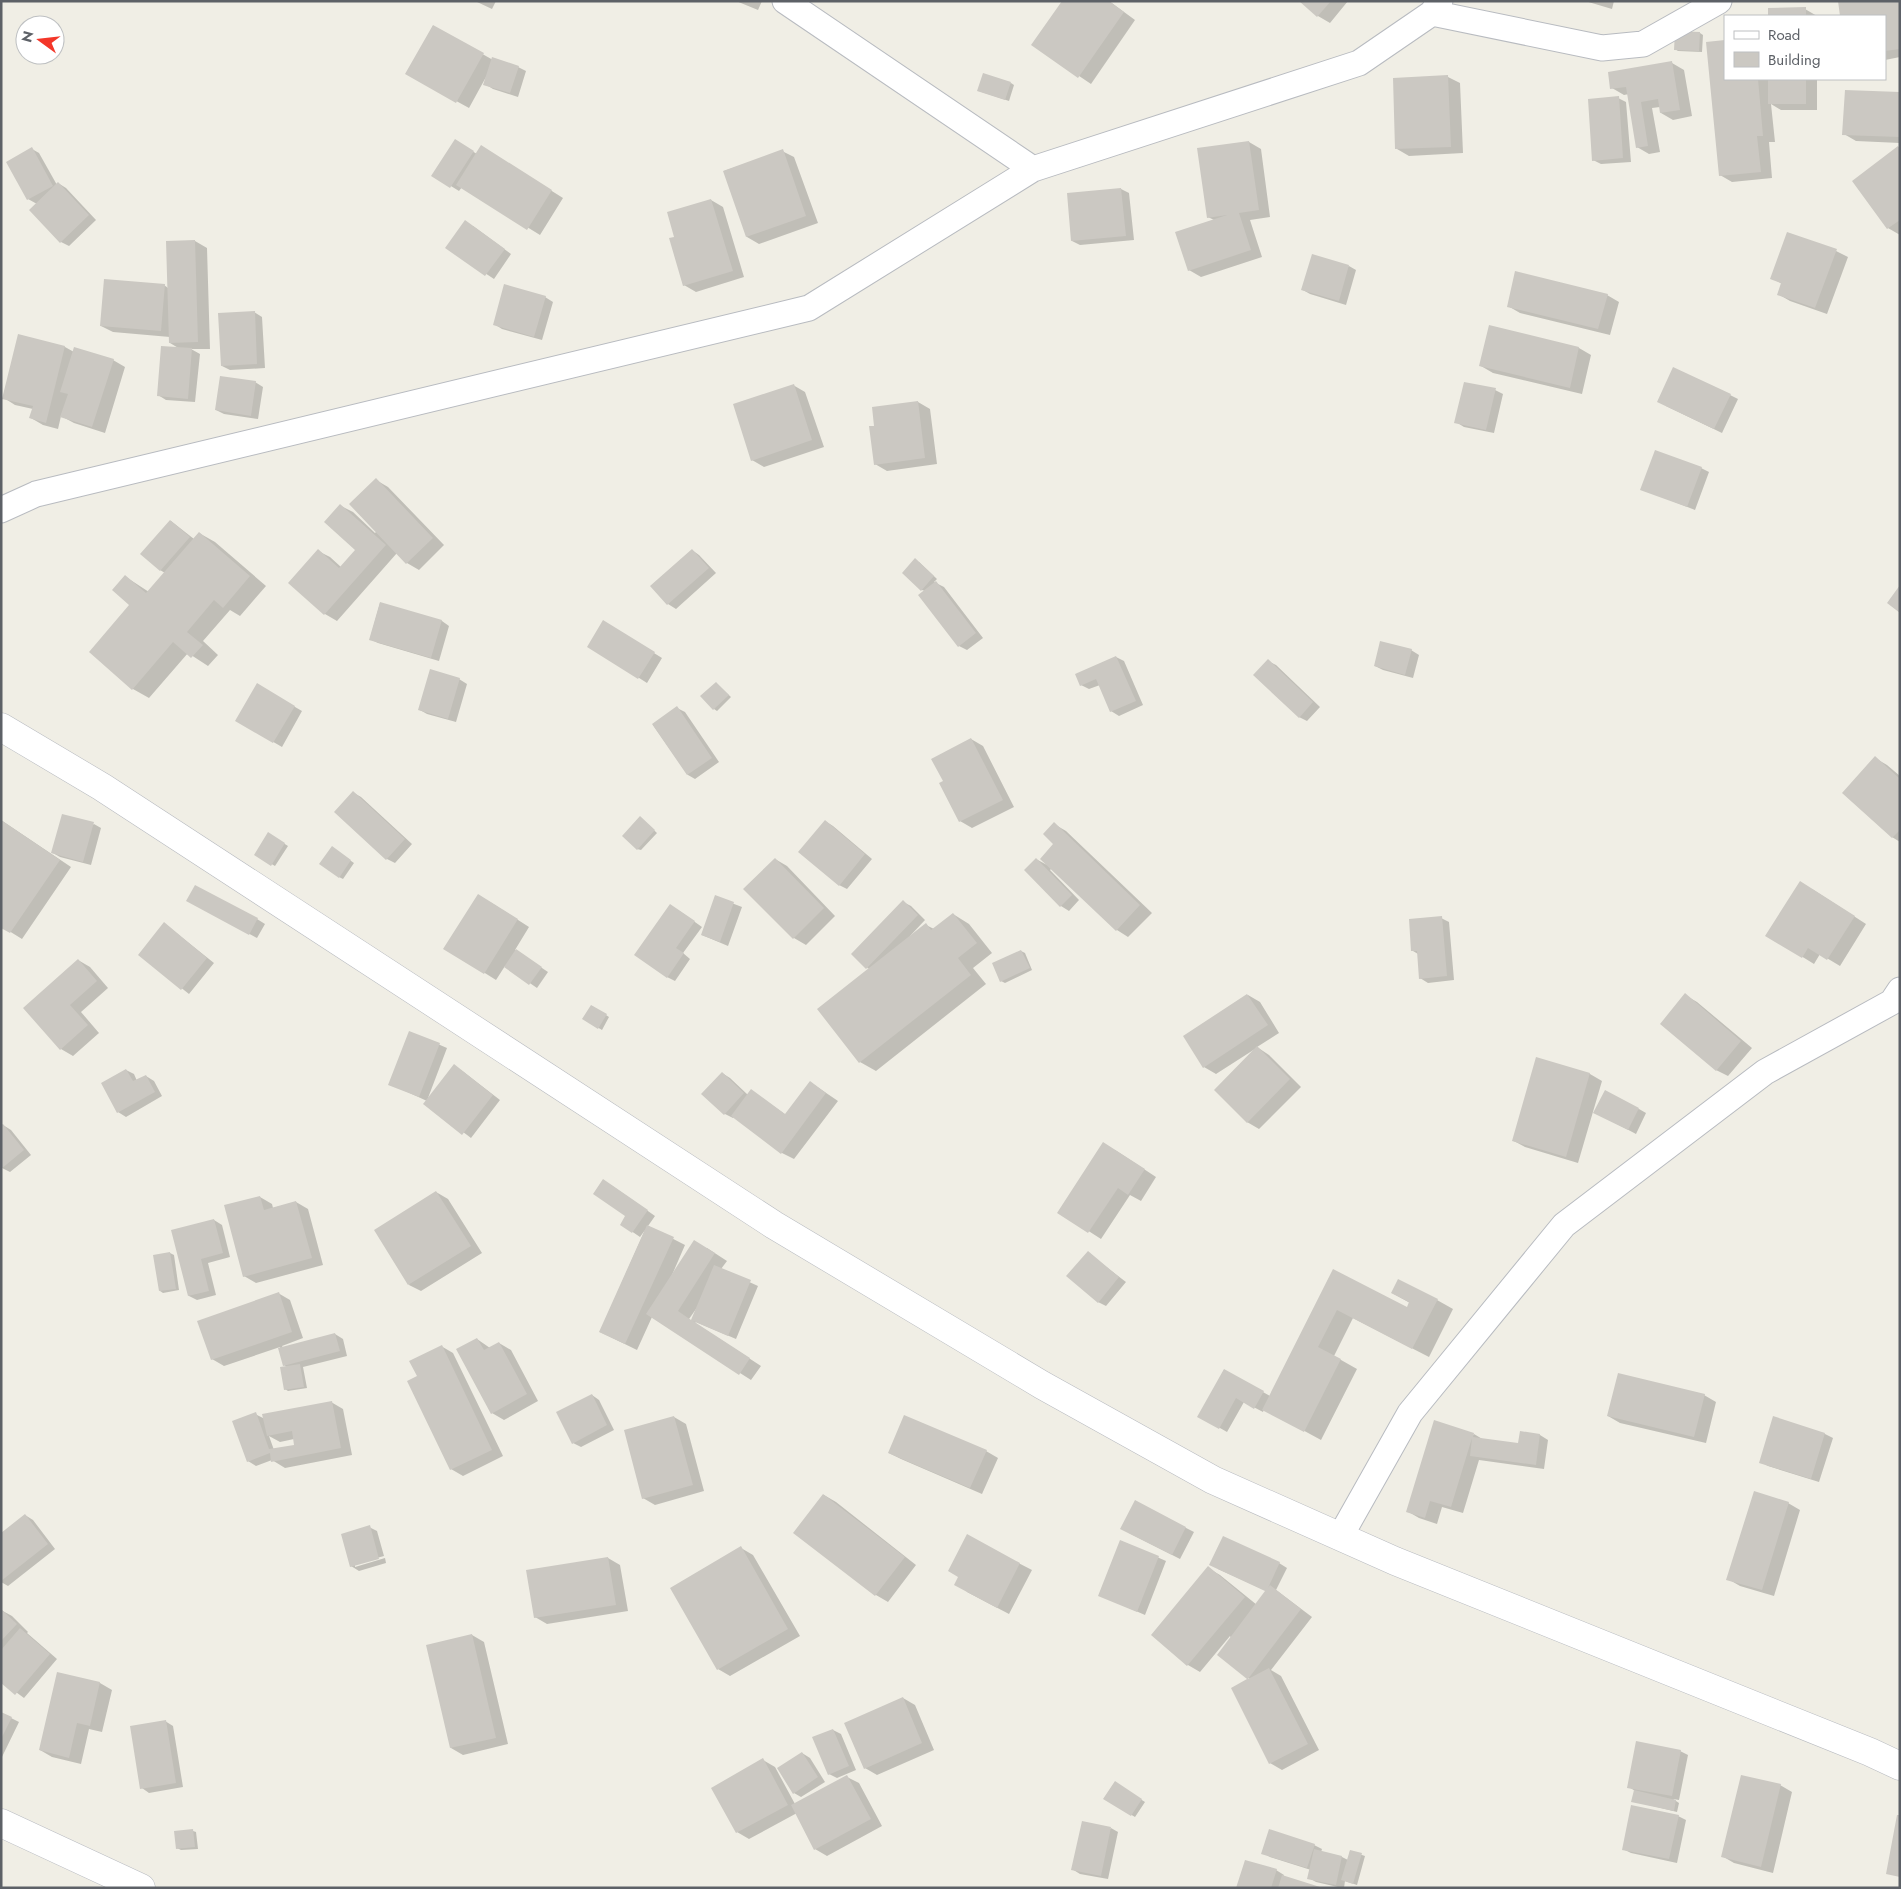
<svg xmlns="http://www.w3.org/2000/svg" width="1901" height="1889" font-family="Jost,sans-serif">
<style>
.shadow{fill:#0003;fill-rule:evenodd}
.building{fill:#cbc8c2}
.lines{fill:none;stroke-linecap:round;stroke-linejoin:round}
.minor-casing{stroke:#b8bbc0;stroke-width:27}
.tertiary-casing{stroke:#b8bbc0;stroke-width:29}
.secondary-casing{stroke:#b9bcc2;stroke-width:29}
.minor{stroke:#fff;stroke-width:25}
.tertiary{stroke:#fff;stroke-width:28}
.secondary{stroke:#fff;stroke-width:28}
</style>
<rect width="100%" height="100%" fill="#f0eee5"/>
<path class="shadow" d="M475,1H496L492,9Z
M736,1H762L758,10Z
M1064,1H1109L1135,20L1091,84L1033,45Z
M1301,1H1348L1330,23L1318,16Z
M1585,1H1614L1612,9Z
M1839,1H1900V57L1885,60V16H1842Z
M1769,9H1805L1817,16H1769Z
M433,26L493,60L518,67L526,71L518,97L493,89L485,84L486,77L469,108L407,74Z
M1700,33L1703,35L1702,52L1678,51L1675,49Z
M1672,63L1684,70L1692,116L1673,120L1661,113L1660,107L1652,108L1660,152L1649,154L1637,147L1629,94L1624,95L1612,88Z
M1448,77L1460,83L1463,153L1409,156L1397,149L1394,79Z
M1725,79H1817V110H1781L1771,104L1775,142H1769L1772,178L1732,182L1720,175Z
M1011,83L1014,85L1009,101L982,92Z
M1900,94V143L1856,141L1844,134Z
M1618,98L1626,102L1631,162L1601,164L1593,160Z
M455,141L477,154H493L563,198L540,235L462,187L459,191L433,175Z
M1249,142L1261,149L1270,217L1250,220L1262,257L1201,277L1189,270L1214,220L1208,217Z
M32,149L39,153L57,185L58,183L66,188L96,220L69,246L61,242L37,204L28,199Z
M1900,149V235L1888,228Z
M782,151L794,157L818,223L759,244L747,237L724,171Z
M1121,189L1129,193L1134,240L1080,245L1072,241L1068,194Z
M711,200L723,207L744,277L696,292L684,285L676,238Z
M473,226L511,254L494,279L447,248Z
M195,241L207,248L210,349H191L200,354L195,402L166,400L158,395L180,349L170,343V337L113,332L101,326L164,285L168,288Z
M1836,251L1848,257L1827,314L1790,301L1778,294L1782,284L1772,278Z
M1349,266L1356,270L1346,305L1310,294L1303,290Z
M1607,295L1619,302L1610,335L1520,313L1508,306Z
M545,297L553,302L542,340L502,329L494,324Z
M254,312L262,317L265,368L230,370L222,366Z
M1490,327L1579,348L1591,355L1582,394L1493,373L1481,366Z
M19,335L65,347L74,352L113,360L125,367L105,433L74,423L61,416L58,429L43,425L31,418L33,409L15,405L4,398Z
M255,382L263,387L258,419L224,414L216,410Z
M793,385L805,392L824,447L764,467L752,460Z
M1495,390L1503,394L1494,433L1464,427L1456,422Z
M1730,395L1738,399L1722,433L1666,406Z
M918,402L930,409L937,464L887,471L875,464L876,427L874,408Z
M1701,468L1709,472L1695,510L1642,489Z
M376,480L388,487L444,545L419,570L407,563L397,553L337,621L325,614L289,583L318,551L330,557L341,567L357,550L341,506L353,512L375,533L377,531Z
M171,521L194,539L199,533L215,542L266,586L240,616L230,610L203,641L218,655L208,666L188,653L149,698L133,689L91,652L131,605L126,577L149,592L165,573L160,570Z
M692,550L699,555L716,573L676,609L668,604L651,586Z
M919,562L937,579L934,582L944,587L983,638L967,650L959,646L925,591L922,590Z
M380,603L442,621L449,626L439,661L378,643L370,639Z
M604,622L662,658L647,683L589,646Z
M1411,650L1419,655L1413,678L1383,670L1375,666Z
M1116,657L1124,661L1143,705L1119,716L1111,711L1100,685L1089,689L1081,685Z
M1268,661L1276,665L1320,707L1307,721L1299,717Z
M459,679L467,684L456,722L427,714L420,710Z
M716,683L731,697L717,711L714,709Z
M257,685L302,711L282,747L237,721Z
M677,708L685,712L719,762L695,779L688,775L653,725Z
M971,739L983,746L1014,807L972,828L960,821L941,784L944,782Z
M1875,758L1887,765L1900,776V842L1892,837Z
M354,793L361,797L412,844L395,863L387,859L336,812Z
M1,820L71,867L22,939L1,926Z
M643,820L657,833L641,850L637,849Z
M825,821L833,826L872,859L847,889L839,885Z
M94,824L101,828L91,865L60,857L53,853Z
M1054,824L1066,831L1152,913L1128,937L1117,930L1052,868L1050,870L1079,900L1069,911L1061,906L1026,870L1036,859L1047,865L1055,844Z
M269,834L288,846L275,866L256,855Z
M335,850L354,863L343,879L339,877Z
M775,859L787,866L835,916L806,945L794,938Z
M1812,889L1866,924L1840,966L1820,954L1814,964L1767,935Z
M716,897L742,907L728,946L702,935Z
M490,902L529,927L515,950L548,972L537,988L505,966L496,980L445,948Z
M903,902L911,906L925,920L910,936L911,937L926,925L934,929L953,914L969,924L992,953L973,968L986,984L876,1071L860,1062L870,969L867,968Z
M196,905L257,919L265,924L257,938Z
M678,910L702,927L683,953L690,959L675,981L667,977Z
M1441,918L1449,922L1454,980L1428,983L1420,978L1418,954L1413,951Z
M165,924L214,963L189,994L140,955Z
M1021,951L1025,953L1032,970L1005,983L1001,981Z
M78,960L90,967L108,988L81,1012L99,1033L73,1056L61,1049Z
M1248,995L1260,1002L1279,1033L1257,1047L1269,1055L1301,1087L1259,1129L1247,1122L1255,1049L1216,1074L1204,1067Z
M1685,995L1697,1002L1752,1048L1728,1076L1716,1070Z
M592,1006L609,1017L602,1030L584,1019Z
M410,1032L447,1048L428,1098L461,1070L500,1100L471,1138L425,1103L427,1101L390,1084Z
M1537,1059L1590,1074L1602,1081L1578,1163L1525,1147L1514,1141Z
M126,1070L134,1074L137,1081L146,1076L154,1081L162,1096L126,1117L118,1112Z
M722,1073L730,1078L748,1095L752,1091L786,1115L810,1082L838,1101L794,1159L782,1153L734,1117L733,1118L725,1114Z
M1639,1109L1646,1113L1636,1134L1602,1116Z
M3,1125L11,1130L31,1155L10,1172L2,1168Z
M1115,1150L1156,1177L1141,1201L1130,1195L1101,1239L1059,1212Z
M611,1185L655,1216L648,1226L685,1245L672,1275L707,1248L727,1261L721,1269L758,1286L736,1339L696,1322L695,1323L761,1366L751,1380L652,1317L637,1350L600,1332L645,1230L640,1237L621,1224L627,1216ZM696,1309L697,1310L692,1321L689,1319Z
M436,1192L448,1199L482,1253L421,1291L409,1285Z
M260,1197L272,1204L273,1208L296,1202L308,1209L323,1265L256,1283L244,1276Z
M214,1220L222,1225L230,1257L208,1263L216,1295L197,1300L189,1296L173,1231Z
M170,1253L174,1255L179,1290L163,1293L160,1291Z
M1088,1253L1126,1282L1106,1306L1098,1302Z
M1334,1271L1407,1309L1410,1303L1392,1293L1437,1300L1453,1309L1429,1357L1353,1318L1334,1356L1357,1369L1321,1440L1264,1409L1263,1412L1244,1402L1227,1432L1199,1416L1224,1370L1270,1396Z
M278,1293L290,1300L303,1338L282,1346L283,1348L335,1334L343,1339L347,1356L303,1367L307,1388L288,1391L285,1389L287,1367L284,1365L280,1347L224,1366L212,1359Z
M477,1339L490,1348L499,1343L511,1350L538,1401L504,1420L492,1413Z
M441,1346L453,1353L503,1456L463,1476L451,1469L419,1377Z
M592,1395L599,1400L614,1430L581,1447L573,1443Z
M1704,1395L1716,1402L1706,1443L1620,1423L1608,1416Z
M331,1402L343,1409L352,1455L285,1468L272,1460L256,1466L248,1461L255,1414L265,1419ZM269,1436L280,1442L294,1439L296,1446L274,1450Z
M674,1417L686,1424L704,1491L655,1505L643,1498Z
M1774,1418L1825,1434L1833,1438L1819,1482L1768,1466L1761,1462Z
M1521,1433L1540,1435L1548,1440L1544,1469L1479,1460L1463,1513L1442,1507L1437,1524L1419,1518L1407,1511L1474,1434L1484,1440L1520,1445Z
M986,1451L998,1458L982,1494L901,1459L889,1453Z
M824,1495L836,1502L916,1565L888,1602L876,1595L795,1533Z
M1135,1502L1194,1532L1180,1559L1129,1533Z
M1788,1503L1800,1510L1774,1596L1740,1586L1728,1579Z
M25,1515L33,1520L55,1549L8,1586L1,1582V1534Z
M369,1527L377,1531L384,1556L355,1564V1567L385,1558L386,1563L359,1571L351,1566Z
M967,1536L1032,1570L1009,1614L967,1592L959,1577Z
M1121,1541L1166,1561L1145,1615L1099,1595Z
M741,1548L753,1555L800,1636L730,1676L718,1669L672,1589Z
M608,1558L620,1565L628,1611L547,1624L535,1617Z
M1279,1563L1287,1568L1276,1590L1312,1617L1271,1670L1281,1676L1319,1750L1282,1770L1270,1763L1250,1679L1218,1655L1231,1638L1230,1636L1200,1672L1188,1665L1152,1635L1208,1568L1220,1575L1257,1605L1267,1591L1218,1569Z
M1,1610L12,1616L28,1632L27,1633L57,1659L24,1698L1,1681Z
M472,1635L484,1642L508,1744L463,1755L451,1748Z
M58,1673L100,1683L112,1690L102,1732L89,1729L81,1764L52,1757L40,1750Z
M903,1698L915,1705L934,1750L877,1775L865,1768Z
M1,1713L19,1722L1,1759Z
M165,1721L173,1726L183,1787L149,1793L142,1788Z
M833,1730L841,1734L856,1770L837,1778L829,1774Z
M1680,1751L1688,1755L1679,1800L1673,1799L1679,1803L1677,1812L1633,1801L1635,1791L1629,1787Z
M802,1753L810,1758L825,1782L801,1797L794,1793Z
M763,1760L775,1767L795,1804L847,1777L859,1783L882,1826L827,1856L815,1849L797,1813L749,1839L737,1832Z
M1115,1783L1145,1802L1135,1817L1105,1799Z
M1780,1785L1792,1792L1773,1873L1734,1863L1722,1856Z
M1678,1816L1686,1820L1677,1863L1631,1853L1623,1849Z
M1111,1828L1118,1832L1108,1879L1080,1874L1072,1869Z
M193,1831L196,1832L198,1849L181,1850L177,1848Z
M1314,1845L1322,1849L1321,1852L1342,1857L1348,1860L1350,1851L1365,1856L1357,1885L1345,1881L1344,1888H1342L1316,1882L1309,1878L1311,1870L1270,1857L1263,1853Z
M1276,1870L1284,1875L1283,1877L1317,1888H1238Z"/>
<path class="building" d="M1062,1H1109L1124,12L1078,78L1031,45Z
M1299,1H1331L1317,17Z
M1838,1H1899L1900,49L1885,51V16H1840Z
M1806,7V16H1768V8Z
M433,25L484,53L456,103L405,74Z
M1675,31L1700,32L1699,51L1674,50Z
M1725,40V79H1758L1763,136H1757L1761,172L1719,176L1706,42Z
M492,57L519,66L510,93L483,85Z
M1672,61L1680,110L1660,113L1658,99L1641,102L1648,146L1636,148L1626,87L1610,89L1608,72Z
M983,73L1011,82L1005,100L977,91Z
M1448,75L1451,147L1395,149L1393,78Z
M1768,79H1806V104H1768Z
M1845,90L1900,92V137L1842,135Z
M1619,96L1623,158L1592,161L1588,99Z
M455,139L474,151L450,188L431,176Z
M1249,141L1259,210L1239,213L1251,250L1188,271L1175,232L1227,215L1207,218L1197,148Z
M481,145L552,190L527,230L456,185Z
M1898,146L1900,149V220L1887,229L1852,181Z
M32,147L53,186L27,200L6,162Z
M783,149L806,216L746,237L723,171Z
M58,182L89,215L60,243L29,210Z
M1121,188L1126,236L1071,241L1067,193Z
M711,199L733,271L683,286L669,238L674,237L667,212Z
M465,220L505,249L485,276L445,248Z
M1787,232L1837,249L1815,308L1777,295L1781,283L1770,279Z
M195,240L198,342L169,343L166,241Z
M1312,254L1349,265L1339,301L1301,290Z
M1515,271L1608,294L1598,329L1507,307Z
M104,279L165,284L161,331L100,326Z
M504,284L546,296L534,337L493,325Z
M255,311L257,364L221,366L218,313Z
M1489,325L1579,347L1570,388L1479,366Z
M18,334L65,346L46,423L29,418L33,406L2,399Z
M161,346L192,348L188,399L157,396Z
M74,347L114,359L92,427L60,417L68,394L60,392Z
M1673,367L1731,394L1714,429L1657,402Z
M220,376L256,381L251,416L215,410Z
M1464,382L1496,388L1486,430L1454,423Z
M794,384L812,440L751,461L733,404Z
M918,401L925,458L874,465L869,426H874L872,407Z
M1655,450L1702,467L1687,507L1640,490Z
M376,478L433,538L406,564L349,504Z
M340,504L386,545L324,615L288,583L318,549L339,568L355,550L324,522Z
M170,520L190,537L160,571L140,554Z
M199,532L250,576L223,608L214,600L187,632L203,645L191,658L173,642L132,690L89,652L129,605L112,590L125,575L146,593Z
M692,549L709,568L667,605L650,586Z
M915,558L934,576L921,591L902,573Z
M936,581L976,633L958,647L918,595Z
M1900,585V613L1887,603Z
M380,602L442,620L431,658L369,640Z
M603,620L655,652L638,679L587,647Z
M1380,641L1412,649L1405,675L1374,666Z
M1116,656L1136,701L1110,712L1096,679L1080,686L1075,674Z
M1268,659L1313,702L1299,718L1253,675Z
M430,669L460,678L448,719L418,710Z
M716,682L729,695L713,710L700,696Z
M257,683L295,706L273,743L235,721Z
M677,706L712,758L687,775L652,724Z
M971,738L1003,800L959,822L939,783L943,781L931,759Z
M1875,756L1900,779V830L1892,838L1842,793Z
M353,791L405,839L386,860L334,812Z
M62,814L94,822L83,862L51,853Z
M640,816L655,830L637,850L622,836Z
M1,820L60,860L10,933L1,928Z
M825,820L865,854L839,886L798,852Z
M1054,822L1140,905L1116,931L1040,859L1053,844L1043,834Z
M268,832L285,843L271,866L254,855Z
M332,846L351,860L339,878L319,864Z
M775,858L824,908L793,939L743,889Z
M1036,858L1072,895L1060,907L1024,870Z
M1800,881L1855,916L1827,960L1808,948L1802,958L1765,936Z
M195,885L258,918L249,935L186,901Z
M478,894L518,919L484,974L443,949Z
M715,895L734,902L720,942L701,935Z
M903,900L918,915L866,969L851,954Z
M670,904L695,921L676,948L684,953L667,978L634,955Z
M953,913L977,943L958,958L971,975L859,1063L817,1009L926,923L931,930Z
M1442,916L1447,976L1419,979L1417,951H1411L1409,919Z
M164,922L207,958L181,990L138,955Z
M516,949L542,967L529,985L504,967Z
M1021,950L1030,968L1000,982L992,963Z
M78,959L97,981L70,1005L88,1025L60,1050L23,1008Z
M1685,993L1741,1041L1716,1071L1660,1024Z
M1247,994L1268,1025L1203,1068L1183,1036Z
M591,1005L607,1014L598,1029L582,1019Z
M409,1031L440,1043L419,1097L388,1085Z
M1257,1046L1290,1079L1247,1123L1214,1090Z
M1536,1057L1590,1073L1566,1157L1512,1141Z
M454,1064L493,1095L462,1135L423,1104Z
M126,1069L133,1081L146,1075L155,1092L117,1113L101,1083Z
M722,1072L744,1093L724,1115L701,1094Z
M810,1081L826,1093L781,1154L731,1116L751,1089L785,1114Z
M1605,1090L1639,1108L1628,1130L1593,1113Z
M3,1124L24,1150L1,1169V1125Z
M1103,1142L1145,1169L1128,1195L1118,1188L1088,1233L1057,1213Z
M603,1179L648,1210L632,1233L620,1225L625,1216L593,1194Z
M436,1191L471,1246L408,1285L374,1230Z
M260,1196L264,1210L296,1201L312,1258L243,1277L224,1205Z
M214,1219L223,1253L201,1259L209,1291L188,1296L171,1230Z
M647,1225L674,1237L625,1344L599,1332Z
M694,1240L715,1253L678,1311L691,1320L714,1265L751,1280L728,1336L693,1321L750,1358L739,1375L646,1314Z
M1088,1251L1119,1277L1098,1303L1066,1276Z
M170,1252L176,1289L159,1291L153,1255Z
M1333,1269L1407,1307L1409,1302L1391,1293L1398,1279L1438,1299L1412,1349L1337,1310L1318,1347L1341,1359L1304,1432L1262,1410Z
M279,1292L292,1332L211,1360L197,1321Z
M335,1333L340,1351L283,1366L278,1348Z
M477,1338L484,1350L499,1342L527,1394L491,1414L456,1349Z
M442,1345L492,1450L450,1470L407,1381L417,1376L409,1361Z
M300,1364L304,1387L284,1390L280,1367Z
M1224,1369L1264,1391L1254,1409L1236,1398L1219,1429L1197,1417Z
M1618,1373L1705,1394L1694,1437L1607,1416Z
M592,1394L607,1425L572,1444L556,1412Z
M332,1401L341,1448L271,1462L270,1453L247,1462L232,1421L256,1412L269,1449L294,1445L292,1431L267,1436L262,1414Z
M904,1415L987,1450L970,1488L888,1453Z
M674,1416L693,1485L642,1499L624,1430Z
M1773,1416L1825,1433L1811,1479L1759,1463Z
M1434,1420L1474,1433L1473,1437L1518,1443L1520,1431L1540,1434L1536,1465L1470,1456L1472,1438L1451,1507L1430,1501L1425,1518L1406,1512Z
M1754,1491L1789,1502L1762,1590L1726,1580Z
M823,1494L905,1557L875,1596L793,1533Z
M1135,1500L1186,1527L1172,1555L1120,1529Z
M25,1514L48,1544L1,1581V1533Z
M370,1525L379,1559L350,1567L341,1534Z
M967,1534L1020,1563L997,1608L954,1585L958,1577L948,1571Z
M1223,1536L1280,1562L1268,1588L1270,1585L1301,1609L1248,1679L1269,1668L1308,1744L1269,1764L1231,1688L1247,1679L1217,1655L1265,1591L1209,1565Z
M1120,1540L1159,1556L1137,1612L1098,1596Z
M741,1546L788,1629L717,1670L670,1588Z
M608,1557L616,1605L534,1618L526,1570Z
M1208,1566L1245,1597L1187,1666L1151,1635Z
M1,1609L17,1624L1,1641Z
M20,1628L50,1654L15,1695L1,1683V1650Z
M472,1634L496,1738L450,1748L426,1645Z
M57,1672L100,1682L90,1726L77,1723L69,1758L39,1750Z
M903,1697L922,1743L864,1769L844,1723Z
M1,1712L12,1717L1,1739Z
M166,1720L176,1783L140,1789L130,1726Z
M833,1729L849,1766L828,1775L812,1737Z
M1636,1741L1681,1750L1672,1796L1627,1788Z
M802,1752L818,1777L793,1794L777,1768Z
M763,1758L788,1805L736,1833L711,1788Z
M847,1775L871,1819L814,1850L791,1805Z
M1741,1775L1781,1784L1761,1867L1721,1857Z
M1115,1781L1142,1799L1131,1816L1103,1799Z
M1634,1790L1676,1800L1674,1811L1631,1802Z
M1631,1805L1679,1815L1669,1859L1622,1850Z
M1897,1815H1900V1877L1886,1874Z
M1082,1821L1111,1827L1101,1876L1071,1870Z
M193,1829L195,1847L176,1849L174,1831Z
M1269,1829L1315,1844L1307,1868L1261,1854Z
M1314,1849L1342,1856L1336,1885L1307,1879Z
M1350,1850L1362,1853L1353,1884L1341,1880Z
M1245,1860L1277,1869L1271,1888H1236Z
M1282,1875L1320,1887V1888H1278Z"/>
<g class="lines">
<g class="minor-casing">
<path id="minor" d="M785,1L1033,169
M1432,13L1602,48L1643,44L1719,1
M1,510L36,494L809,308L1033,169L1359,63L1432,13L1440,1
M1340,1537L1410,1413L1564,1225L1765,1072L1892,1002L1900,990"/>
</g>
<g class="tertiary-casing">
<path id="tertiary" d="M1,727L102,787L774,1225L1042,1385L1213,1480L1395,1561L1870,1752L1900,1766"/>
</g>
<g class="secondary-casing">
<path id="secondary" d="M1,1823L141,1888"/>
</g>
<use href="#minor" class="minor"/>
<use href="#tertiary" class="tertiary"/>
<use href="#secondary" class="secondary"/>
</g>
<rect width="1901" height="1889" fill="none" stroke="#5d6167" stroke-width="5"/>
<rect x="1724" y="15" width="162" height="65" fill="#ffffff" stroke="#bec0c2"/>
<rect x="1734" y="31" width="25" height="8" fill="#ffffff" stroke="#bec0c2"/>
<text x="1768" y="40" font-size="15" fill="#5d6167">Road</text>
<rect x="1734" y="52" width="25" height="15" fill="#cbc8c2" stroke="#bec0c2"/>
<text x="1768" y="65" font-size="15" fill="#5d6167">Building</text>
<g transform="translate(40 40) rotate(285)"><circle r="24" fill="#ffffff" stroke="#bec0c2"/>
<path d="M0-4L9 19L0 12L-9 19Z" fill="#f33629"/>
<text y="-8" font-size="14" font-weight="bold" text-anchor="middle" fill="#5d6167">N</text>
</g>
</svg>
